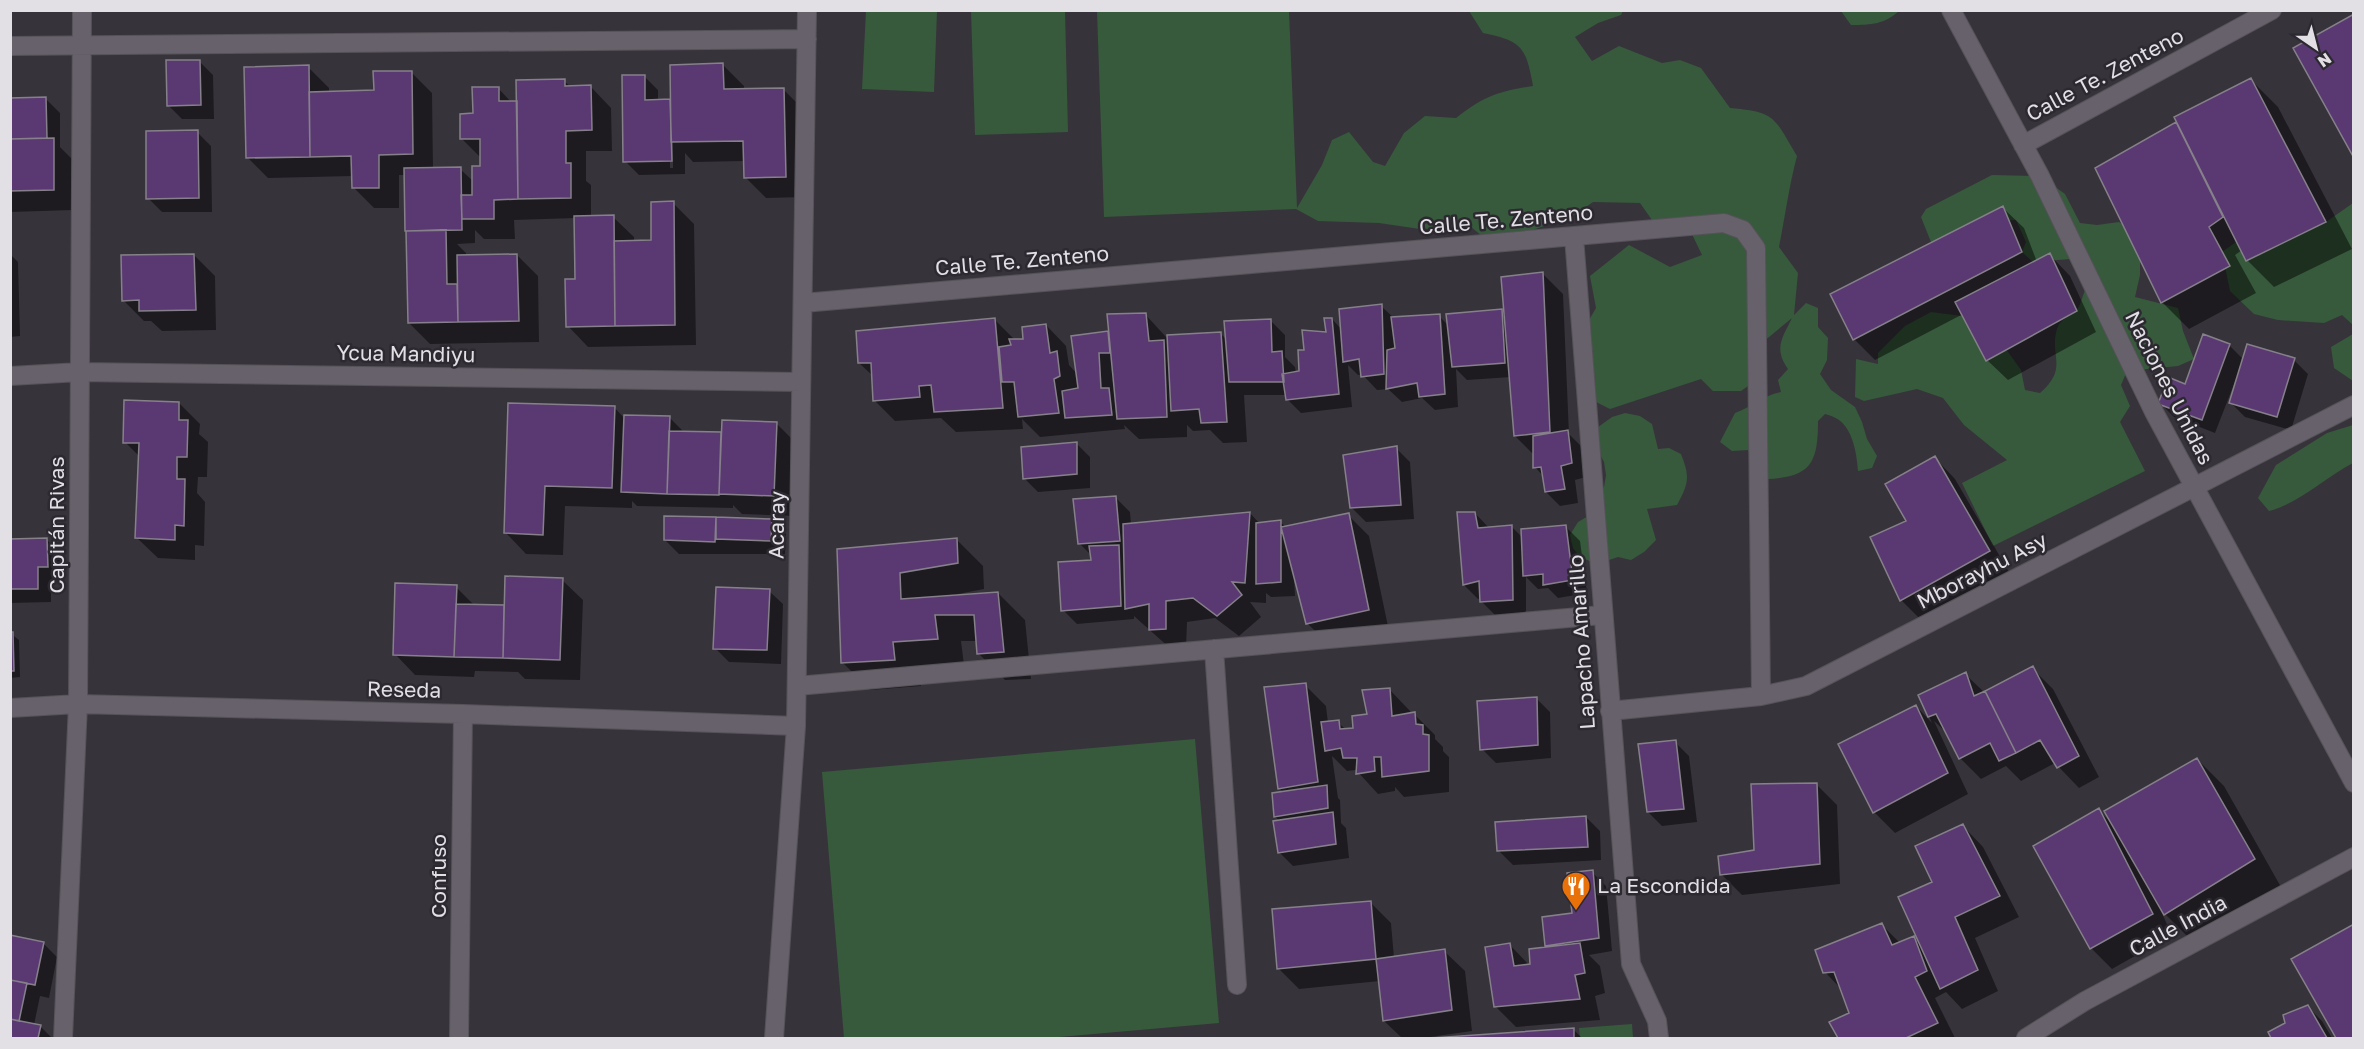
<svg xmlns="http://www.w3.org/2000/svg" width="2364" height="1049" font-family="'Golos Text',sans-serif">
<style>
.green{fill:#375a3c}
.shadow{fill:#0007;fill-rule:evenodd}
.building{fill:#5a3973;stroke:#858089;stroke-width:1.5}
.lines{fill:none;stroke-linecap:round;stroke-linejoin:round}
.street-casing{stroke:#565259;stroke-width:20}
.street{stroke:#66616a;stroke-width:18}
.labels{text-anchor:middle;stroke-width:5;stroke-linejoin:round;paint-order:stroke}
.street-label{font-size:21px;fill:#e2dfe5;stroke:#2d2931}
.poi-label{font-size:21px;fill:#e2dfe5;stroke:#2d2931;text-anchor:start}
</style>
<rect width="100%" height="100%" fill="#37333b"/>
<path class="green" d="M866,11H937L934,92L862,89Z
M971,11H1065L1068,132L975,135Z
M1097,11H1289L1297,208L1322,165L1332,140L1349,132L1373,162L1385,166L1404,133L1425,116L1456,118C1483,97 1498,91 1533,86C1526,47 1522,41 1483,33L1469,11H1623L1621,15L1598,23L1575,37L1592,61L1619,46L1662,63L1680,60L1701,68L1730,108C1777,112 1774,118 1797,156C1789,186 1785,217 1779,247L1798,273L1794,315L1806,303L1818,308V327L1828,338L1827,360L1820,374L1831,390L1855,407L1862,422L1867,439L1877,456L1872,468L1858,471C1857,455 1853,430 1839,420C1835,417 1829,415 1825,414L1818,421C1818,463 1811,477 1767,479L1754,465L1748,450L1732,451L1720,442L1735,413C1752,407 1764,395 1781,392L1778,380L1788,369C1773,348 1783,337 1792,318L1763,342L1758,379L1741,391H1713L1701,379L1610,409L1586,397L1581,334L1596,308L1590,276L1629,245L1670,267L1702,255L1689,228L1659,230L1640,203L1593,202L1573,216L1492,244L1471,227L1420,229L1379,223L1318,221L1296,209L1104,217Z
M1841,11H1899C1885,24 1871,25 1851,25Z
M1992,175L2040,176L2065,194L2080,223L2097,225L2119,222L2131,231L2140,260V275L2135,297L2178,308L2183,331L2194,359L2178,366L2127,371L2121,385L2130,406L2120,422L2145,471L1993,546L1962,483L2007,460L1964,425L1943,398L1917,389L1864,401L1855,397L1856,359L1878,364V353L1905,326L1931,312L1962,316L1989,341L2006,349L2021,370L2025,390L2040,393C2069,368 2049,356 2057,329C2060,318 2071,317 2077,310C2081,304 2083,294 2086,288L2070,259L2033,262L2022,252L2026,242L2016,220L1984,222L1946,247L1931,242L1921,217L1926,209Z
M2353,203V325L2342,315L2324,323L2278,320L2254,314L2230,291L2222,252L2260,225L2284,243L2326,222Z
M2353,334V381L2334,368L2331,347Z
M1625,413L1640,416L1652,424L1658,449L1669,448L1681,454C1690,477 1689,483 1677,505L1647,509L1656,540L1644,552L1631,560L1618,557L1597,564L1580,557L1573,548L1570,535L1578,522L1590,515L1594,497L1604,487L1606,475L1604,462L1595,445L1594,430L1612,417Z
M2353,425V463C2326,477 2298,504 2269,511L2258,498L2276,465L2327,433Z
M1195,739L1219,1023L1048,1038H844L822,772Z
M1632,1024L1633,1038H1580L1579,1028Z"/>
<path class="shadow" d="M199,61L213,75L214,119H182L168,105Z
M723,65L744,86V90L783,89L804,110L806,197L766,198L745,177V161L693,162L685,153V174L639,175L625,161L644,76L658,90V101L670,100L672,103ZM670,139L673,142V168H670Z
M308,67L329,88V93L375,92L411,72L432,93L433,169H460L474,182L482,167V159L462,139L474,115L498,88L512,103H518L564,81L571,87H591L611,108L612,151H586V181L591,185V217H613L634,237V242H653L673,203L694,224L696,345L588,347L568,326L577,280L576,218L514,220L515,239H484L475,230V243L457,244L466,253V256L517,255L538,276L539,342L430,344L409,323L405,175H399V208H374L353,187V176L268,178L247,157Z
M2251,80L2278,107L2352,249L2274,287L2247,260L2242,250L2235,255L2256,293L2189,329L2162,302L2097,168Z
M46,99L60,113V147L74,161V210L10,212V100Z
M197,132L211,146L212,212H162L148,198Z
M2003,208L2024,228L2037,262L2050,255L2070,276L2096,332L2008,380L1987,360L1963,314L1875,360L1854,339Z
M10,254L18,262L20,336L10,337Z
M194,255L215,276L216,330L162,331L151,321H144L123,300Z
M1543,274L1563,294L1569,434L1581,446L1586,477L1575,480L1578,503L1560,506L1546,492L1544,477L1535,467L1534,455L1515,436L1511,377L1467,380L1456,369L1458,407L1435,410L1422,398L1402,402L1388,389L1377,390L1362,374L1358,375L1348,365L1352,407L1301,413L1287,399V395H1244L1247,442L1223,443L1210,430L1193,431L1187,425V437L1139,439L1124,425L1125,429L1040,437L1022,419L1023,429L956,432L941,418L895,421L874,400L873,376L859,363L995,320L1015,340H1025L1046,325L1066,346L1069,365L1078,375L1107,333L1110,335L1145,314L1166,337L1220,333L1227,340L1271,321L1285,335V357L1295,367L1296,373H1300L1306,352L1327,333L1332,319L1342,330L1381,306L1394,318L1439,316L1448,325L1501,310L1505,314Z
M2229,345L2244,360H2294L2308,374L2291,430L2245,417L2231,403L2238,380L2236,379L2215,433L2174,417L2160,403L2186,385Z
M179,403L200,424L199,434L208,442L207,477H198L197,493L205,502L204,546L195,545V560L158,558L137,538L140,457L125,442Z
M510,404L614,407L625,419L669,417L683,431L721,434L723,436L776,423L797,444L794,516L742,514L733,505V508L637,506L632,501V508L565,506L563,555L526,554L506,533Z
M1076,443L1090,457V488L1038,492L1024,478Z
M1396,448L1410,462L1414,519L1366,522L1352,508Z
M1935,458L1955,479L2009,572L1922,621L1901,600Z
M1116,498L1130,512L1131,524L1250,513L1260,524L1280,522L1286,527L1348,515L1369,536L1389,631L1328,644L1307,623L1294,577L1295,596L1271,597L1266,593V603L1250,602L1261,617L1239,636L1215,618L1187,622L1186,649L1172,650L1134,616V619L1077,624L1063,610L1093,562L1092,556L1079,543Z
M1475,513L1489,528L1512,527L1523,538L1566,527L1580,541L1587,593L1558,598L1548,588L1538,589L1526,577V613L1496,616L1482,602V598L1478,599L1464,585L1458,514Z
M666,517L772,520L786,534L785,554H679L665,540Z
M46,539L60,553L61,580H51V602L10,603V540Z
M957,540L983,566L984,589L958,594L959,596L998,593L1025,620L1031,679L1005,680L978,653L977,641H961L964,665L919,668L921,686L870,690L843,663L838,550Z
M562,580L583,600L580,680L525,679L518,672L475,671L474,677L415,675L395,654L456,587L475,606L504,607L506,609Z
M769,591L783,604L781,664L729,662L715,648Z
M10,633L19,640L20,677L10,678Z
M2032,668L2053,689L2099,777L2079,788L2055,763L2021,781L2006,766L1981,779L1960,758L1949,735L1934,721L1968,794L1895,833L1874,812L1840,745L1916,706L1932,723L1920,696L1965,674L1984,692Z
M1305,685L1326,706L1328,723L1338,722L1346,730H1355L1390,690L1410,711L1411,715L1414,714L1435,735V739L1443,747V751L1449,757V792L1404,797L1395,787V791L1378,794L1356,770L1347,771L1332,756L1338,798L1340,800L1341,823L1346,828L1349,858L1293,866L1279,852L1280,821L1275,817L1284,793L1279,788Z
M1536,698L1550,712L1551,758L1496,763L1482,749Z
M1675,742L1689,756L1697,822L1662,826L1648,812Z
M2197,759L2224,786L2281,887L2192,941L2160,909L2172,935L2112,969L2091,948L2099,810L2111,823Z
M1816,784L1837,805L1840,884L1742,895L1721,874L1756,851Z
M1586,817L1600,831L1601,860L1513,865L1499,851Z
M1963,826L1983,847L2019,917L1975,938L1998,991L1962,1009L1946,992L1935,998L1955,1038H1839L1831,1023L1850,1014L1841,989L1825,972L1882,925L1900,943L1914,938L1922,947L1934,883Z
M1592,872L1606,886L1612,951L1589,955L1600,966L1605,993L1595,996L1600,1020L1516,1027L1495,1006L1510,945L1531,967L1550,948L1546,945L1574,914Z
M1370,902L1391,923L1394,958L1444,951L1465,971L1472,1031L1423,1038H1402L1384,1021L1380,981L1299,989L1278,968Z
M10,937L43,943L57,957L49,998L40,996L34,1025L40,1026L52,1038H10Z
M2308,1007L2322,1021L2332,1038H2273L2270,1033L2287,1024Z
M1573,1029L1582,1038H1449Z"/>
<path class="building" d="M2354,14V158L2293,48Z
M166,60H200L201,105L167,106Z
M723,63L724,89L784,88L786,177L744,178L743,141L671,142L670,65Z
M309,65L310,157L246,158L244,67Z
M373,71H412L413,154L379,155V188H352L351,156L310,157L309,92L374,90Z
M622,75H645V100L670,99L672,161L623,162Z
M2251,78L2326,222L2246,261L2174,117Z
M565,79V86L591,85L592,130L566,131V163H571V198L518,199L516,80Z
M472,87H499V101H517L518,199L494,200V219H462L461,195H472V166H480V139H460V114L473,113Z
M46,97L47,138L10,139V98Z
M2176,122L2223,217L2209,227L2230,266L2161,303L2095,168Z
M198,130L199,198L146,199V131Z
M54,138V190L10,191V139Z
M461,167L462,230L405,231L404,168Z
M674,201L675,325L615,326L614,241L651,240V202Z
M2003,206L2022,252L1853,340L1830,294Z
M614,215L615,326L566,327L565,279H575L574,216Z
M446,230L447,284H457L458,322L408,323L406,231Z
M2050,253L2077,311L1986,361L1955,302Z
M194,254L196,310L139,311V300L122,301L121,255Z
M517,254L519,321L458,322L457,255Z
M1543,272L1550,432L1514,436L1501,277Z
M1382,304L1384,374L1361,377L1359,359L1343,362L1339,309Z
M1502,309L1505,363L1452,367L1446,314Z
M1146,313L1149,341L1164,340L1167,417L1117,419L1107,314Z
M1440,314L1445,394L1419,397L1417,383L1386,389L1387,350L1395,348L1391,317Z
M995,318L1003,408L934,412L931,385L919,386L920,397L873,401L871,363H858L856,331Z
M1324,318H1332L1339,394L1286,400L1282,374L1299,371L1298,350H1304L1302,330L1326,332Z
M1271,319L1272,352L1282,351L1284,382H1229L1224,321Z
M1046,324L1050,353L1057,351L1060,376L1054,379L1059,413L1018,417L1014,382H1002L999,347L1011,345L1009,339H1023L1022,327Z
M1108,331L1110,353H1099L1101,388H1109L1112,415L1065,418L1062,391L1078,388L1071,336Z
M1221,332L1227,422L1201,423L1199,409L1171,411L1167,335Z
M2203,334L2230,344L2202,420L2158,404L2168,377L2185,384Z
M2247,344L2295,358L2277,417L2229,403Z
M124,400L179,402V420H188L187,457H177V479H185L184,526L175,525V540L135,538L139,443H123Z
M508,403L615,406L612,488L545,486L543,535L504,533Z
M624,415L670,416L667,494L621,492Z
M722,420L777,422L774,496L719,494Z
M1568,430L1572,463L1561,466L1565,489L1545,492L1541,467L1533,468V436Z
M669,431L721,432L719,495L667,494Z
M1077,442V474L1023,479L1021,447Z
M1397,446L1401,505L1350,508L1343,455Z
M1935,456L1990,551L1900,601L1870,537L1906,521L1885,484Z
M1116,496L1120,541L1078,544L1073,499Z
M1250,512L1245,583L1232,582L1242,595L1217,616L1193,598L1166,601V629L1149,630V604L1125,609L1123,524Z
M1457,512H1475L1478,528L1512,525L1513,600L1480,602L1479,581L1463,585Z
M1349,513L1369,610L1306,624L1281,527Z
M664,516L716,517L715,542L664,540Z
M716,517L772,519L771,541L716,539Z
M1281,520V582L1256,584V523Z
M1566,525L1573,580L1543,585V574L1523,576L1521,529Z
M47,538L48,567H38V589H10V539Z
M957,538L958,563L900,573L901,599L998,592L1004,652L977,654L974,615H935L938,639L893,642L895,660L841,663L837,549Z
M1119,545L1121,606L1061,611L1058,562L1091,560L1089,546Z
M505,576L563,578L560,660L503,658Z
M395,583L457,585L454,657L393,655Z
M716,587L770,589L767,650L713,649Z
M456,604L504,605L503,658L454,657Z
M10,632H13L14,671H10Z
M2033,666L2079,756L2057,768L2040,740L2016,753L1985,691Z
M1966,672L1974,696L1985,691L2016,753L1999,761L1990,743L1959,759L1936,714L1928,717L1918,695Z
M1306,683L1318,782L1278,789L1264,687Z
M1390,688L1392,716L1415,712L1416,724L1423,725V734L1429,735V771L1382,777L1381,757H1374L1375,771L1356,774L1357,758H1343L1341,748L1325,751L1321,722L1339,720L1340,729L1353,728L1352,716L1367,714L1362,690Z
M1537,697L1538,745L1480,750L1477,701Z
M1916,705L1948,773L1873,813L1838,744Z
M1676,740L1684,809L1647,812L1638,744Z
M2197,758L2255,859L2164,915L2104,811Z
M1817,783L1820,864L1720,875L1718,856L1754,850L1751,784Z
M1327,785L1328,808L1274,817L1272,793Z
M2099,808L2153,914L2090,949L2033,846Z
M1333,812L1336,844L1278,853L1273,821Z
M1586,816L1588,847L1497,851L1495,822Z
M1963,824L2000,896L1955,917L1978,970L1940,989L1898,897L1932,882L1915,846Z
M1593,870L1599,938L1545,946L1542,917L1572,913L1567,873Z
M1371,901L1376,959L1277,969L1272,909Z
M1882,923L1892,945L1914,936L1927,971L1915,977L1938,1023L1906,1038H1838L1829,1022L1849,1013L1834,972L1823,973L1815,950Z
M2354,924V1038H2336L2291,959Z
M10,935L44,942L35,985L10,980Z
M1510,943L1514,966L1530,964L1529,949L1580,943L1585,973L1575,975L1580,999L1494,1007L1485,947Z
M1445,949L1452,1010L1383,1021L1376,959Z
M10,980L27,983L19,1021L10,1019Z
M2308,1005L2327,1038H2271L2268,1032L2285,1023L2283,1015Z
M10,1019L41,1025L38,1038H10Z
M1574,1028V1038H1432Z"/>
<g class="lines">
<g class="street-casing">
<path id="street" d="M1951,10L2040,176L2154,412L2354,783
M10,46L807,39
M2023,145L2272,10
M1574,237L1631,964L1657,1021L1659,1038
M803,303L1724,223L1743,230L1756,248L1761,696
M10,376L80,372L801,382
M1214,649L1237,985
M797,686L1602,615
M10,708L78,704L463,714L796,726
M1610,711L1761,696L1806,686L2354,405
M63,1038L78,704L82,10
M459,1038L463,714
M774,1038L796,726L807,10
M2026,1038L2085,1001L2354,857"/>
</g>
<use href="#street" class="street"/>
</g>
<defs>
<g id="restaurant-pin" transform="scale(1.5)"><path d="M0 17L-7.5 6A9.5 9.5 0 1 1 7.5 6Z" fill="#e8710a" stroke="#2d2931"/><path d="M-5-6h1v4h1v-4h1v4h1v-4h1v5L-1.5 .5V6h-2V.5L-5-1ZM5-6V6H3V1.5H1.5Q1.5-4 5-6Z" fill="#fff"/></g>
</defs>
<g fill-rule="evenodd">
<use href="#restaurant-pin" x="1576" y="886"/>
</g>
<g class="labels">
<g class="street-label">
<text transform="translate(2105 75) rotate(-28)" y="7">Calle Te. Zenteno</text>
<text transform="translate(1506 220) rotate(-5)" y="7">Calle Te. Zenteno</text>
<text transform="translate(1022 261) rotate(-5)" y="7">Calle Te. Zenteno</text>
<text transform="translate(406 354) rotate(1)" y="7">Ycua Mandiyu</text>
<text transform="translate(2169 388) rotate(63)" y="7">Naciones Unidas</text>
<text transform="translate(57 525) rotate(-90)" y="7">Capitán Rivas</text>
<text transform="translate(777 525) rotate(-89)" y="7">Acaray</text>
<text transform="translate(1982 571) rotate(-27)" y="7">Mborayhu Asy</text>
<text transform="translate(1582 642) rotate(-94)" y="7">Lapacho Amarillo</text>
<text transform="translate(404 690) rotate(1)" y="7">Reseda</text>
<text transform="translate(439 876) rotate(-90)" y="7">Confuso</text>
<text transform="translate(2178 926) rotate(-28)" y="7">Calle India</text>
</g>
<g class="poi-label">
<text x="1597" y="893">La Escondida</text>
</g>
</g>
<rect width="2364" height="1049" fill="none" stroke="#e2dfe5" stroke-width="24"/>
<g transform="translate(2316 48) rotate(145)" stroke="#2d2931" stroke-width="4.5" paint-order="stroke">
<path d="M0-4.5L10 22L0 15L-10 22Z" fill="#e2dfe5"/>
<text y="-9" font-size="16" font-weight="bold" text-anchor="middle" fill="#e2dfe5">N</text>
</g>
</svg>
